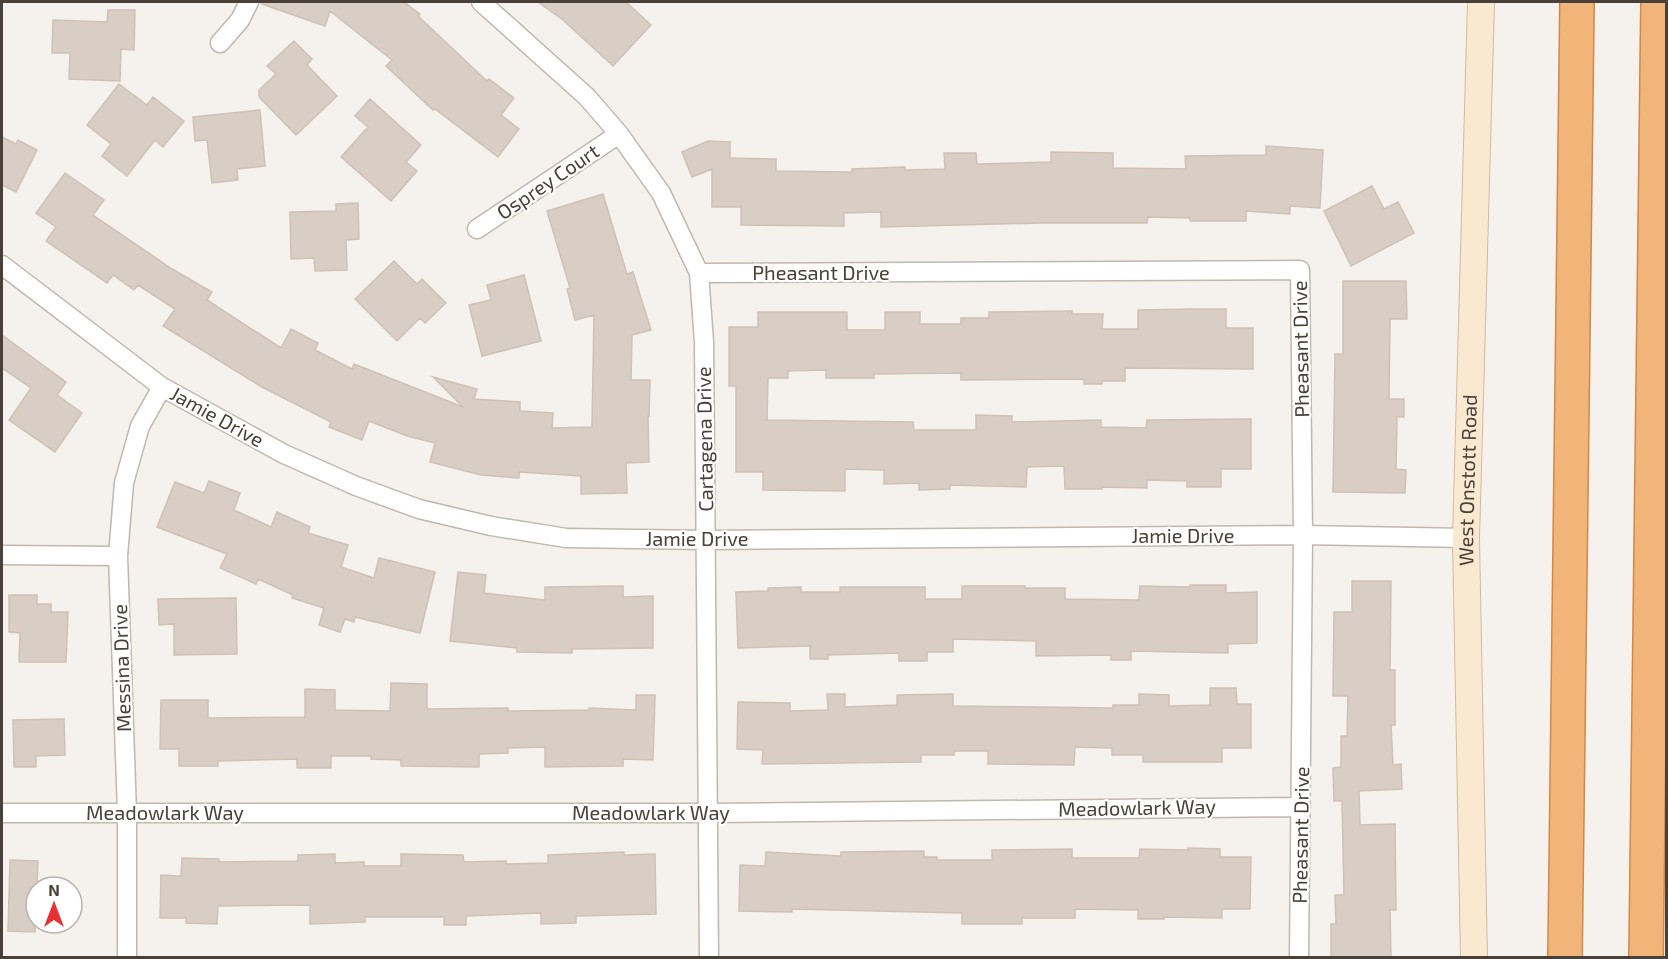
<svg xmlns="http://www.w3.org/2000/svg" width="1668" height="959" font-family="'Exo 2',sans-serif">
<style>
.building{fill:#d8cec5;stroke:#d0c1b6;stroke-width:1.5}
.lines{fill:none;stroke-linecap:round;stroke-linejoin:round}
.street-casing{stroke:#c0b7af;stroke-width:21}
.secondary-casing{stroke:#d0bba0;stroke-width:28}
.highway-casing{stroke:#d1884a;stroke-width:36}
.street{stroke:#fff;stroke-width:18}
.secondary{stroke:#fae9d1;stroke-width:26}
.highway{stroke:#f1b57a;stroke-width:33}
.labels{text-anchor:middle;stroke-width:4.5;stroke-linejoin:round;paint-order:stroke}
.street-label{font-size:20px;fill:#49403a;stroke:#fff}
</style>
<rect width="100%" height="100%" fill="#f5f1ec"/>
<path class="building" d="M263,2H404L420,14L418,16L487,81L489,79L514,98L501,115L519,129L498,157L435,109L433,110L386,66L392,60L330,11L325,26L262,4Z
M538,2H626L651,25L613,66L563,20Z
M108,10H135L134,50L121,49L120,81L69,79L70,53H52L53,20L107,22Z
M294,41L312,59L307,65L337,96L296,135L259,97V90L276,74L267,66Z
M119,84L147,105L153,97L184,121L163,147L155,140L127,176L102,156L111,144L87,125Z
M370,99L421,145L406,162L417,171L391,201L341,157L368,127L355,116Z
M260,110L265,166L237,169L238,180L212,183L207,140L195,141L193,117Z
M2,137L16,144L18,140L37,150L16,192L2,185Z
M708,141L730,142V158L776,159V171L852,172V169L905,167V170L945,169L944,153H976L977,164L1051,162V152L1113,153V168L1186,169L1185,156L1266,155V146L1323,150L1320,208L1290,206V214L1246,211V221H1190V218L1148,217L1147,223H1041L881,227V212L844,213V226L741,225V207H712V169L692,177L682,152Z
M65,173L104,200L93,215L172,269L212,292L207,300L281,348L291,329L318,343L315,350L352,369L354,364L463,407L433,377L477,389L474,399L520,402V411L553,413L552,428L592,427L594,315L575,320L567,289L570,288L547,211L603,194L627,274L633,272L651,330L632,335L631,380H650L649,416H648L649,462L626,463L627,493L581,494V476L519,472V478L481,475L430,462L435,443L407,436L369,421L362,440L329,427L331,422L262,387L163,326L175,309L138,285L134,290L113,275L107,283L46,241L56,227L36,213Z
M1372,186L1384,209L1398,202L1414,233L1351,266L1324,211Z
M358,203L359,239L346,240L347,270L315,271L314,258L291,259L290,212L336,211V204Z
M394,261L417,284L422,279L446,303L425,323L420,318L397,341L355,299Z
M524,275L541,341L482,356L469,305L491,300L487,285Z
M1343,281H1406L1407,319H1390L1389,399H1404V417H1397L1396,469L1406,470L1405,493L1333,492L1335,354H1343Z
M1191,309H1226V328H1253V369L1125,368V381H1102V384H1084V379L961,380V373L874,374V378H826V370L788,371V378H768L767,420L913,422L914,430H976V415L1012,416V422L1101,420V427L1146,428L1147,420L1251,419V469H1221V487H1187V481L1147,480V488L1102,487V489H1065L1064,466L1027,467L1026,487L950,485V489L919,490V483L884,484V470L845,469V491L763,490V472H736V386H729V327H758V312H847V330H885V312H920V324H961V318H989V312L1072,311V314H1103L1102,329H1138V310Z
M2,335L66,382L57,395L82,413L55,452L9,420L31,388L2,368Z
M209,481L240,493L234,510L271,527L277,512L310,527L308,533L348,545L341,567L374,578L379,558L435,572L420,633L355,617L354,622L345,619L340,632L319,625L324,608L292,598L293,595L258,579L256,584L220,568L227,554L157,527L175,482L204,493Z
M458,572L486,575L484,593L545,600V587L623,586V597L653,596V648L572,649V653L517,652V648L450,641Z
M1352,581H1391L1390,670H1395V725H1391L1393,765L1401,764L1402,789L1359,791L1360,825L1395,824L1396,910H1390L1391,957H1331V924H1336L1335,895H1344L1342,801H1334L1333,768L1341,767V736H1347L1348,696H1333L1334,612H1352Z
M1190,585H1226V593L1257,592V643L1228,644V653L1131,651V660H1111V655L1036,656V641L953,639V652H927V661H899V653L828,655V659H810V646L738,648L736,592L768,591V588L801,587V592H840V587H925V599H962V586H1025V588H1065V599L1139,600L1140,586L1190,587Z
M9,595H37V604H51V612H68L66,662H19L20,633L9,632Z
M236,598L237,654L174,655V624L159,625L158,599Z
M391,683L427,684V709L508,708V711L589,710V708L636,710V695H655L653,760L623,759V766L545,767V747L508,748V753L479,754V767L401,766V760L371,759V756H331V768H297V759L218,761V766H179V749H160L161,700H208V718L305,717V689L335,690V710L390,711Z
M1210,688H1236L1237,704H1251V748H1222V762H1143V755H1112V748L1075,747L1074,765L988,764V751H954V755H921V762L762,764L763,750L737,749L738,702L790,703V711L828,710L827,694H845V707L897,705V695L953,694V706L1113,708V705H1139V694L1169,695V706L1210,705Z
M64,719L65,755L36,756V767H14L13,720Z
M1188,848L1220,849V857H1251L1250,909H1222V918L1164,917V919H1138V910L1075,909V918H1022V924H962V913L792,909V912L739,911L740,865L765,866L766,852L841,856V852L924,851V857H937V860H992V850L1072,849V858H1139L1140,849L1188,850Z
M624,852V855L655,854L656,914L576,916V923L541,924V913L466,916V925H444V917H365V922L310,924V905L218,906L217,924L186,923V918H160L161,875L181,876L182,858L219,859V862L298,861V855L335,854V863L364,862V866H401V854L463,855L464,862L506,861V864L548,863V855Z
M10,860L38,861L35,932L8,931Z"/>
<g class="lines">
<g class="street-casing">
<path id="street" d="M481,2L587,97L619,134L661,193L699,273L704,342L709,958
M220,43L240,20L249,2
M477,229L619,134
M2,265L162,387L284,454L356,486L419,509L491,526L566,538L706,540L1303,535L1466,538
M699,273L1300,270L1303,535L1299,958
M2,555L118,556
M2,813H707L1301,807
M127,958V813L118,556L124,483L140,426L162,387"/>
</g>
<g class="secondary-casing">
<g id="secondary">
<path id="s1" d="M1474,958L1466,538L1481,2"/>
</g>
</g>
<g class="highway-casing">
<path id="highway" d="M1565,958L1577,2
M1646,958L1658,2"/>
</g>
<use href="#street" class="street"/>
<use href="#secondary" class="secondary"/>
<use href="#highway" class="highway"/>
</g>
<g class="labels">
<g class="street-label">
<text transform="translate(548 182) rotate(-34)" y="7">Osprey Court</text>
<text x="821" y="280">Pheasant Drive</text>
<text transform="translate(1301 349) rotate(-91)" y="7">Pheasant Drive</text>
<text transform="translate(217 417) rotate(29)" y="7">Jamie Drive</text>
<text transform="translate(705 439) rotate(-91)" y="7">Cartagena Drive</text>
<text dy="7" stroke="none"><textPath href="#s1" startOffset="478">West Onstott Road</textPath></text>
<text x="1183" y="543">Jamie Drive</text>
<text x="697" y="546">Jamie Drive</text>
<text transform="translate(122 668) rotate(-92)" y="7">Messina Drive</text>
<text transform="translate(1137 808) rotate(-1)" y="7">Meadowlark Way</text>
<text x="165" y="820">Meadowlark Way</text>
<text x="651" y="820">Meadowlark Way</text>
<text transform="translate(1301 835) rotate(-89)" y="7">Pheasant Drive</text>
</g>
</g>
<rect width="1668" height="959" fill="none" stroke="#49403a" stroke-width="6"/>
<g transform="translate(54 905)"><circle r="28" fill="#ffffff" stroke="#b6b3b0" stroke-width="1.5"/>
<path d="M0-4.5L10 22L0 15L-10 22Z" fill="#e73135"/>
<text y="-9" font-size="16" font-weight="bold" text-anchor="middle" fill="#49403a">N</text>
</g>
</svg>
